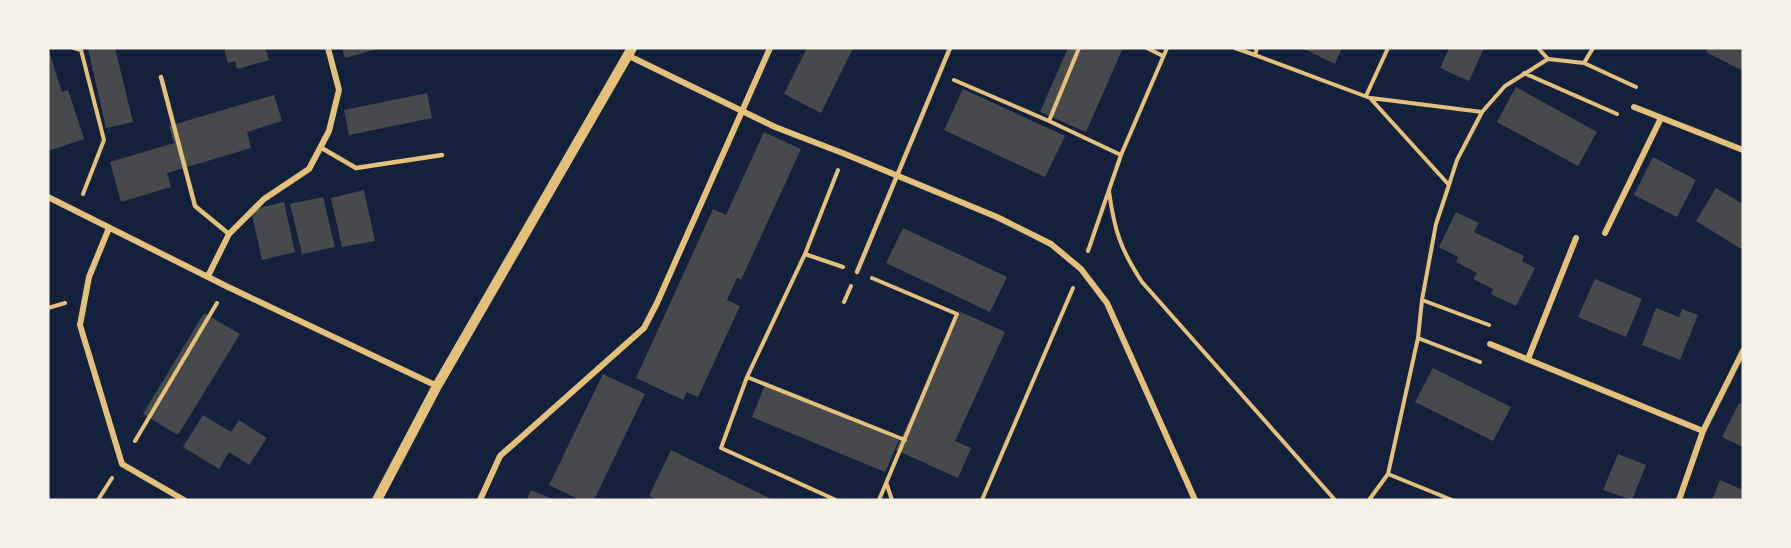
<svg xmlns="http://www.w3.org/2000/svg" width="1791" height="548" font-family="'Exo 2',sans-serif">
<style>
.building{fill:#48494c}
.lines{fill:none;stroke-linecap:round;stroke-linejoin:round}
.path{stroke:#e5c07b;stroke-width:4}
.service{stroke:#e5c07b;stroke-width:4.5}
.minor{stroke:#e5c07b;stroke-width:6}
.tertiary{stroke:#e5c07b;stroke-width:10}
</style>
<rect width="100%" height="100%" fill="#14213d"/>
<path class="building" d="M48,48L62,92L68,90L84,139L48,151Z
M94,48H115L133,122L106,128L88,49Z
M224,48H265L269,60L237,69L235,61L228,63Z
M342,48H377V49L345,58Z
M807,48H853L821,113L784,94Z
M1068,48H1123L1086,132L1040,112Z
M1302,48H1342L1335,64Z
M1449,48H1484L1469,81L1440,68Z
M1708,48H1743V71L1706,52Z
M1516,87L1597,132L1578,166L1497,122Z
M963,89L1065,136L1045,177L944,130Z
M427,93L432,118L349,135L344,110Z
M274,95L282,121L247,132L251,148L167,173L171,187L121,202L110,162L174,143L169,126Z
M764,132L801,149L741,280L737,278L727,300L740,306L698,397L687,392L683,400L636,378L713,209L726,215Z
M1653,157L1696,180L1677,217L1634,195Z
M1716,188L1743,204V250L1696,221Z
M364,190L375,241L342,247L331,198Z
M323,197L335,247L302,254L290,204Z
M284,202L295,252L262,260L251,210Z
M1456,212L1479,223L1474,232L1524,256L1522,261L1535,268L1516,306L1491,294L1493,289L1473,279L1477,273L1456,262L1458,257L1439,247Z
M903,228L1007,277L990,312L886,263Z
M1595,279L1642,299L1626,337L1578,317Z
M1656,308L1679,317L1682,309L1698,315L1680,360L1642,345Z
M959,311L1005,332L955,441L971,448L958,478L896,450Z
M204,313L240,334L178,435L143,414Z
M1433,368L1511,407L1493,441L1415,402Z
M603,374L645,394L594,500H580L549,485Z
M765,385L899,440L885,472L752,417Z
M1739,403L1743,405V447L1722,437Z
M203,415L231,432L239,420L267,438L249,465L229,452L219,469L183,447Z
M671,450L773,500H658L649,496Z
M1618,454L1646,465L1632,500L1603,490Z
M1720,480L1743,490L1740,500H1712Z
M531,490L555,500H527Z"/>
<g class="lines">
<path class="path" d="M74,48L81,50L104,140L83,194
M1147,48L1163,56
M1235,48L1255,55L1257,48
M1538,48L1548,59
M1255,55L1370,98L1449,185L1436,224L1422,300L1418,338L1388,474L1369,500
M1584,63L1593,48
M1524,73L1617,114
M954,80L1049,121L1079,48
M1366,96L1388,48
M1371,98L1482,112L1457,160L1449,185
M1482,112L1505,86L1548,59L1584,63L1636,87
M1049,121L1121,155
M1109,191C1114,230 1121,250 1142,282L1335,500
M1088,251L1121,155L1167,48
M805,254L843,267
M872,278L957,314L879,500
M1422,300L1489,325
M844,302L851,286
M48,308L65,303
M1418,338L1480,362
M747,377L905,440
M135,441L217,303
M1388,474L1452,500
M887,485L892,500
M98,500L112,478
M836,500L721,448L747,377L805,254L838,170
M982,500L1073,288"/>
<path class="service" d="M161,77L195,206L229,234
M320,147L356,168L442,155
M857,272L950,48"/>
<path class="minor" d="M627,55L775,127L845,154L997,217L1051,244L1081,269L1107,303L1195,500
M1634,107L1743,150
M48,197L226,286L437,386
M109,228L89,277L80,325L122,464L184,500
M1605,233L1661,118
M208,276L229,234L264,199L309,169L329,131L339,90L328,48
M1490,344L1703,431
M1528,359L1576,238
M480,500L500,456L644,328L657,303L770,48
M1679,500L1703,431L1743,351"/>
<path class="tertiary" d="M377,500L437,386L632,48"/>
</g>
<rect width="1791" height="548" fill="none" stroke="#f6f1e7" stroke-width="99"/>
</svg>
